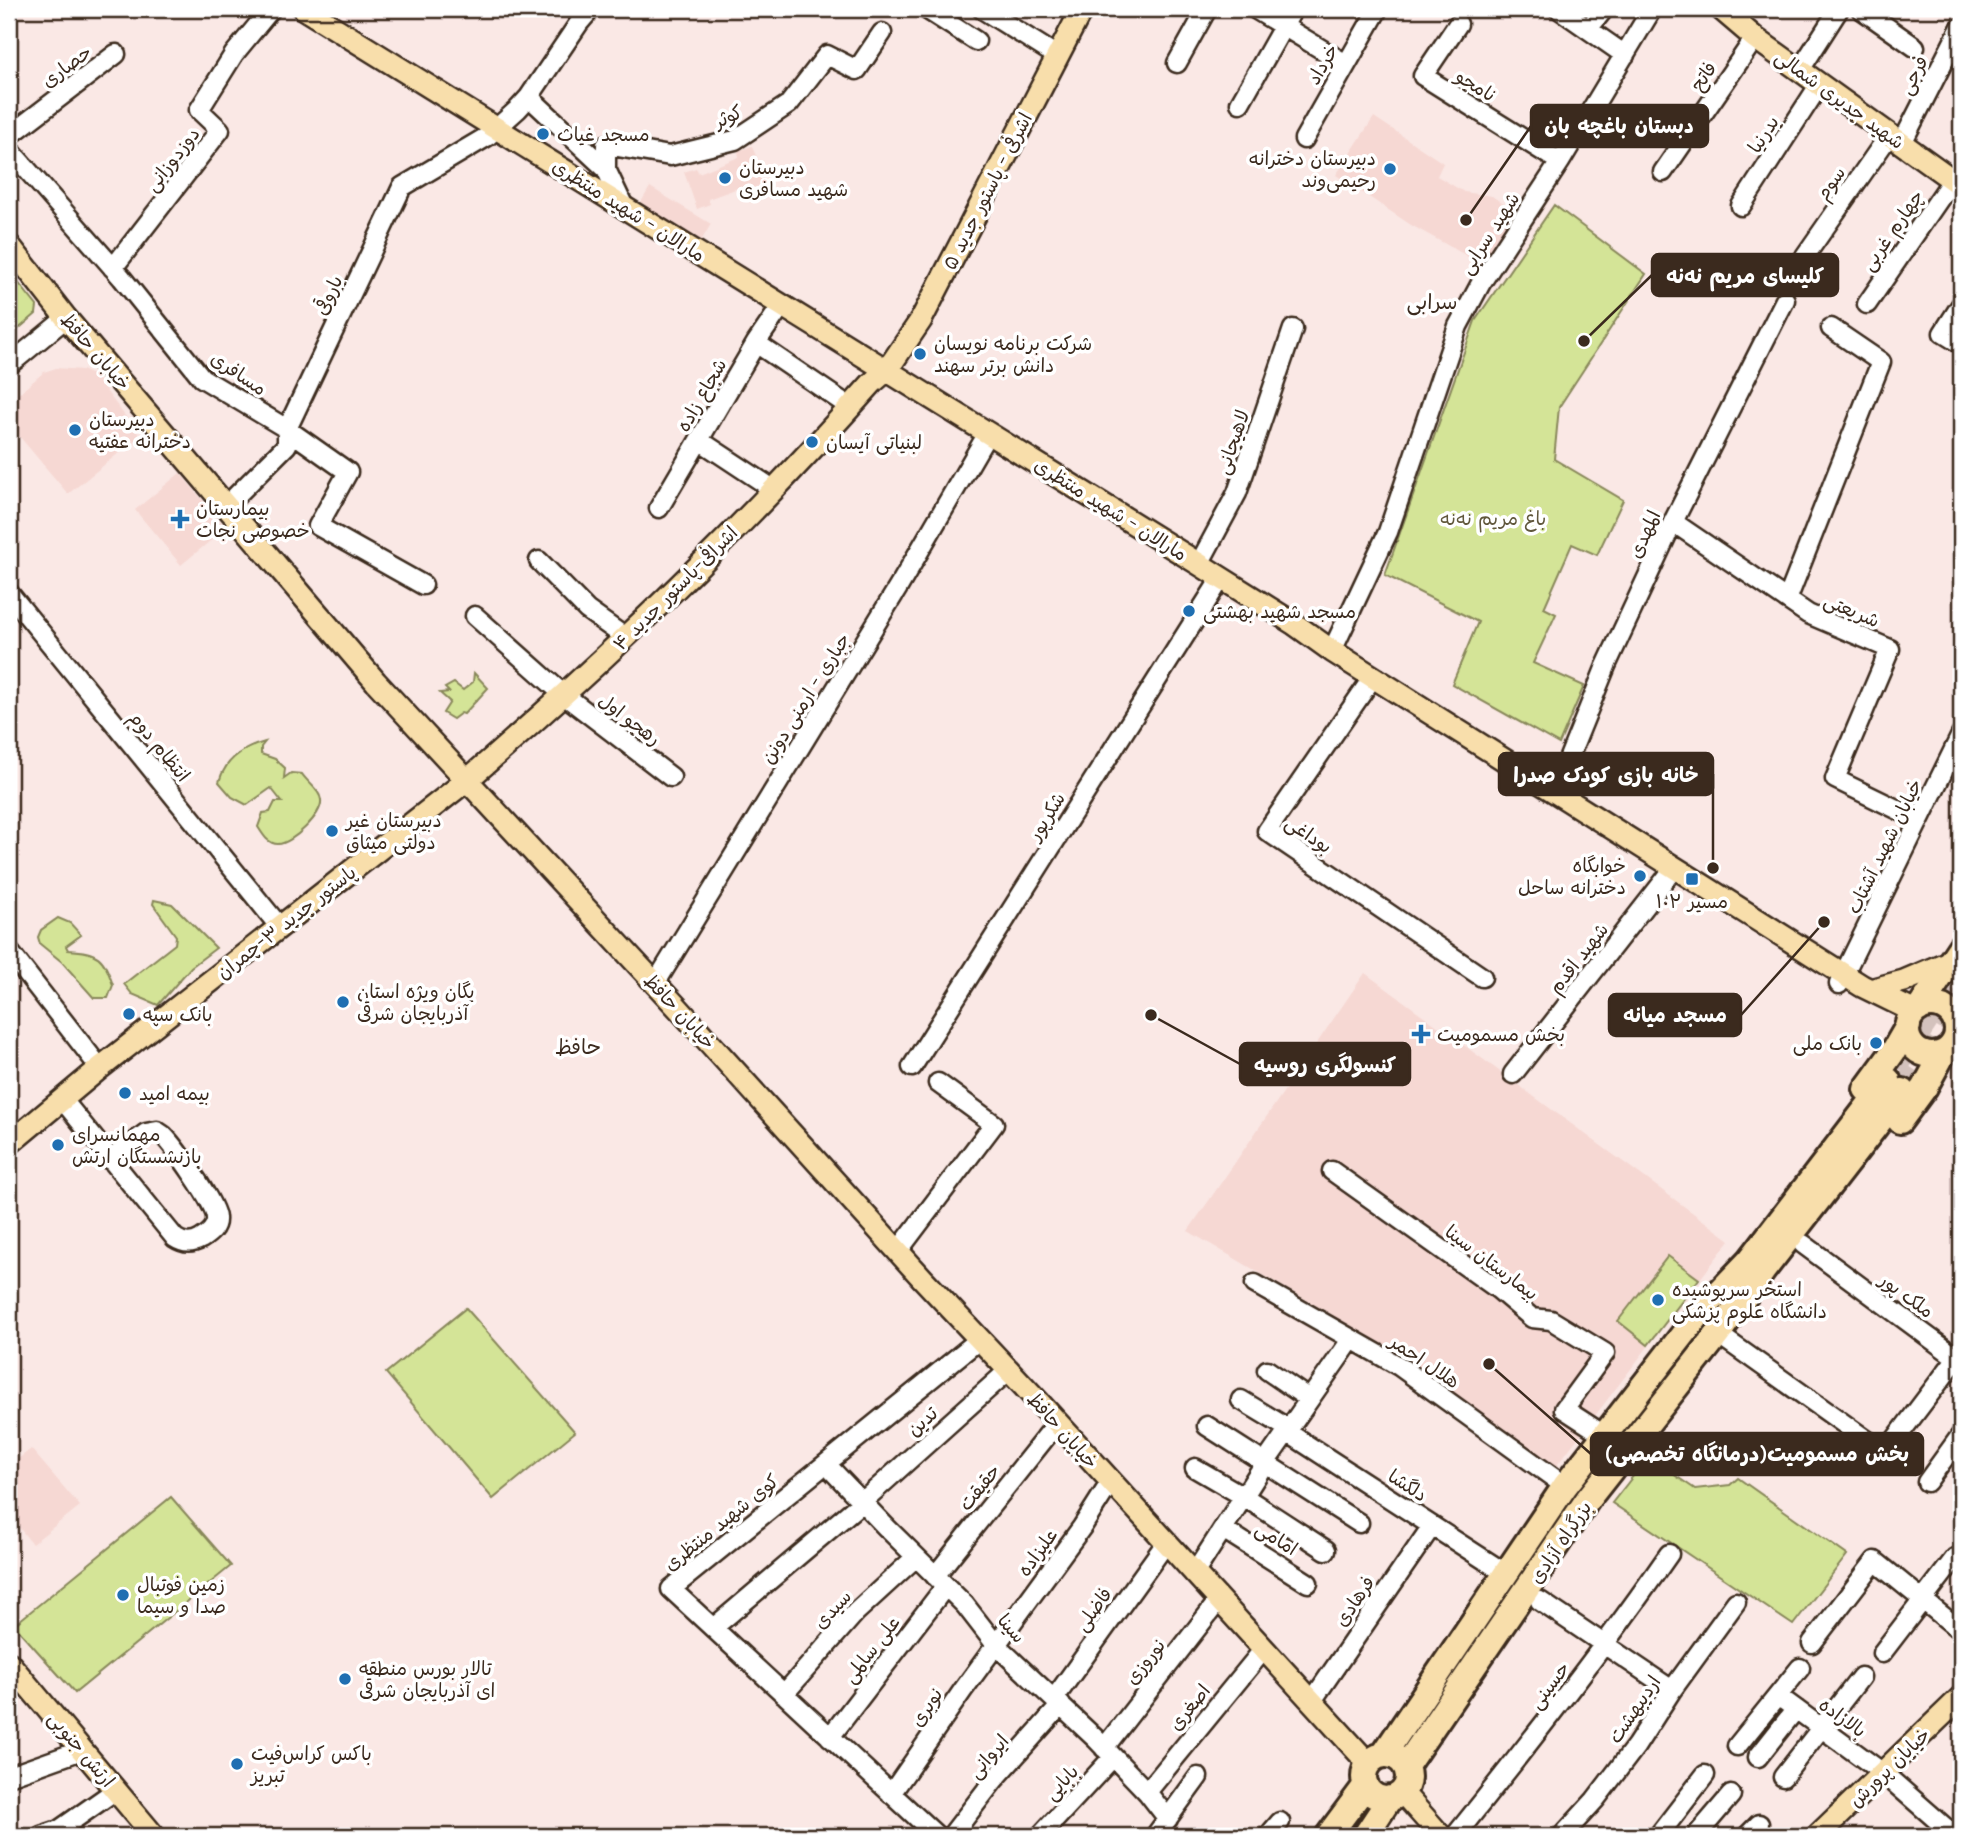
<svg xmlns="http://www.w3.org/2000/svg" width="1970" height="1845" font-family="Mali,'Playpen Sans Arabic',sans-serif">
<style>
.built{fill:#f6d8d3}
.green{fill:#d4e497;stroke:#88875a;stroke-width:2}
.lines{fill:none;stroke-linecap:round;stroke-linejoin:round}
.highway-tunnel{stroke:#d4c2bd;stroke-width:24;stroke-dasharray:24 12;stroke-linecap:butt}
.minor-casing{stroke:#3b2a1e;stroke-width:23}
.major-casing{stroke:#3b2a1e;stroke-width:26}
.highway-casing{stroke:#3b2a1e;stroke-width:30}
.minor{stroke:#fff;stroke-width:18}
.major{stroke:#f8deab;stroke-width:21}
.highway{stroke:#f8deab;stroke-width:24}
.poi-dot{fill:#1f6fb2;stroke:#fff;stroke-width:2.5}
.labels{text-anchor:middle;stroke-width:7;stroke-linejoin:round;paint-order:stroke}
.street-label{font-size:19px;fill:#3b2a1e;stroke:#fff}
.poi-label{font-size:19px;fill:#3b2a1e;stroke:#fff;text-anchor:start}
.park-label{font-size:19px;fill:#61583c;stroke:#fff}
.neighbourhood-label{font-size:21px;fill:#3b2a1e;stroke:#fff}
.leader{fill:none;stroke:#3b2a1e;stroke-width:2.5}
.callout-dot{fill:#3b2a1e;stroke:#fff;stroke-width:2.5}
.callout{fill:#3b2a1e;stroke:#3b2a1e;stroke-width:2.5}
.callout-label{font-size:21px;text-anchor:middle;font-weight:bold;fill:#fff}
</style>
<rect width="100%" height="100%" fill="#fae8e5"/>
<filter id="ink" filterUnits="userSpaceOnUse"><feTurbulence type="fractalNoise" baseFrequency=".0143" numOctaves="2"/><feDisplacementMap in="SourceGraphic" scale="14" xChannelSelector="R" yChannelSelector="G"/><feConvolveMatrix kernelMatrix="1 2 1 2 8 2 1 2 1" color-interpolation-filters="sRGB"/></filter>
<g filter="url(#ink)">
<path class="built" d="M1374,117L1443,163L1437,176L1464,192L1492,196L1521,216L1487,267L1411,225L1336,175Z
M752,146L766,182L752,189L749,184L708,199L710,204L697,209L684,172L696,168L699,173L739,157L738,151Z
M650,187L711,224L701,241L640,204Z
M56,368L82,370L95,376L140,436L68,494L9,424V402L44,372Z
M180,473L226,528L181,565L135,510Z
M1365,973L1730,1240L1554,1469L1445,1392L1405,1358L1188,1231Z
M31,1449L80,1506L32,1544L9,1514V1466Z"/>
<path class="green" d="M1554,205L1646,274L1559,407L1554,459L1623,500L1597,555L1572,544L1544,608L1556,614L1533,663L1584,686L1559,744L1452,684L1478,622L1385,575L1475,321Z
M9,271L37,306L36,314L9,337Z
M474,673L488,688L464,714L461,713L453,719L443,713L450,702L440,693L449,692L445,688L454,683L463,690L473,682Z
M265,742L261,747V754L275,759L285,768L284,778L291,773L302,774C307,782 320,790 321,800C323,814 292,844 278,844C268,844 263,835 258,827L263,813L270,812L275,802H282L271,788L247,805L232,797L219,782C225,760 242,748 265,742Z
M154,900L172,904L216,948L191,967L158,1005L132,994L124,984L175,944L176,936L153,904Z
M58,918L70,923L81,935L66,946L68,950C99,952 103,956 113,985L108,998H94L62,962L40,944L38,937L41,930Z
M1668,1256L1699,1279L1648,1345L1618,1321Z
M466,1308L575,1432L493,1499L386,1373Z
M1648,1457L1695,1489L1730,1485L1738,1478L1847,1555L1793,1625L1612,1503Z
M171,1497L231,1566L75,1693L14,1625Z"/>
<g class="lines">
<path class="highway-tunnel" d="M1896,1067L1961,968
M1903,1091L1961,1003"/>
<g class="minor-casing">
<path id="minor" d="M926,9L976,41
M982,9L1057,56
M1255,9L1346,64
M1559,9L1625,55
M1861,9L1915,47
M1458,24L1423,76L1560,162
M1588,29L1604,9
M1177,63L1207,9
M1800,70L1839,9
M529,97L606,169
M1240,103L1293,9
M9,136L116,54
M1304,139L1378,9
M1902,143L1961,27
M9,149L122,278L202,378L287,429L348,472L318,526L423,585
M1663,172L1755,38
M1741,206L1820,84
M624,207L606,169V145L670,156L735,140L789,104L827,55L857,70L882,33
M1805,256L1890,134
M113,268L220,130L199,110L234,54L271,9
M1867,304L1953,179
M1961,305L1943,333L1961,344
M756,343L850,407
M9,365L66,318
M699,440L773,489
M226,506L287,445V429L402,187L488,136L518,109L529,97L579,23L591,9
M659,508L756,343L782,305
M1673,522L1808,614L1890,649L1835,779L1919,820
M539,561L587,610L626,638
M1199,564L1237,493L1293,329
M9,593L279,926
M1787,600L1881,362L1831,328
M475,616L564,695L671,777
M1332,651L1388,532L1458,326L1481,283L1560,162L1652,9
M1373,677L1267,831L1482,977
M1555,792L1606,666L1673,522L1785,300
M9,951L100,1068
M655,984L899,586L988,433
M1839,984L1961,735
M912,1067L1215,588
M1513,1074L1675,867
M62,1099L175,1238C184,1244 192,1244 201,1239C209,1234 217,1228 216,1218C216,1204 174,1146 163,1135L157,1131L146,1133L110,1160
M1332,1171L1499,1290L1532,1318L1551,1320L1605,1353L1564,1409L1604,1435
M898,1251L994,1124L938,1083
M1255,1284L1399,1366L1565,1486
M1718,1334L1885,1453L1957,1358L1803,1244
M1267,1370L1309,1399
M1241,1400L1289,1429
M1207,1426L1359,1523
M1287,1432L1505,1573
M826,1464L885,1526L965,1605L996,1645L1096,1739L1147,1792L1168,1819
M1195,1468L1243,1496L1326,1550
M1927,1482L1961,1435
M1223,1529L1308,1583
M1194,1574L1265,1463L1351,1340
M935,1576L1057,1423
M1540,1601L1672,1690
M713,1628L862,1502L1009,1370
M1812,1643L1875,1561L1961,1631
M1882,1653L1955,1558
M784,1694L856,1612L916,1557
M1778,1696L1883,1773L1955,1836
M1054,1699L1166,1543
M1312,1701L1432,1526
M830,1737L945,1587
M1737,1746L1800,1668
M1104,1748L1219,1600
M1758,1757L1796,1709
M9,1776L82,1750
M1783,1777L1861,1677
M1147,1792L1264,1649
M891,1794L963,1690L1082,1527L1110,1483
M41,1836L59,1830L116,1790
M937,1836L671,1589L980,1339
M951,1836L994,1780L1061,1705
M1040,1836L1113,1757
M1155,1836L1198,1777
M1268,1836L1280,1822
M1455,1836C1529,1744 1602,1651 1669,1554
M1562,1836L1595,1800L1636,1746L1672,1690L1736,1602
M1658,1836L1705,1775
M1696,1836L1731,1795
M1747,1836L1759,1824"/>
</g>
<g class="major-casing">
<path id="major" d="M304,9L1199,564L1293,623L1332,651L1862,986L1915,1012
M1721,9L1755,38L1961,186
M9,245L66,318L376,682L678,1008L923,1279L1035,1398L1368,1763
M1870,990L1904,981L1951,961
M1956,1035L1961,1040
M9,1144L100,1068L466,781C610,657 746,525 872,383L887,370L921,320L1082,9
M9,1663L154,1836
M1402,1792L1441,1836
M1817,1836L1961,1697"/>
</g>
<g class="highway-casing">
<path id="highway" d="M1907 1030a25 25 0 1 1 50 0a25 25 0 1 1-50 0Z
M1919,1009L1961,946
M1866,1089L1893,1052L1908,1026
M1900,1121L1925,1087L1944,1052
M1384,1754L1565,1486L1703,1309L1750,1260L1888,1080
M1364 1777a22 22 0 1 1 44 0a22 22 0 1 1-44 0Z
M1406,1766L1588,1499L1718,1334L1763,1271L1903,1091
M1328,1836L1366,1785
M1365,1836L1390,1798"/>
</g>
<use href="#minor" class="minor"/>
<use href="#major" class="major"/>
<use href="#highway" class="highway"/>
</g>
</g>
<g class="poi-dot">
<circle cx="543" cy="134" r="7"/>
<circle cx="1390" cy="169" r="7"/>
<circle cx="725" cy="178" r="7"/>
<circle cx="920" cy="354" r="7"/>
<circle cx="75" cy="430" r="7"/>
<circle cx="812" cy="442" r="7"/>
<path d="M176.5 508.5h7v7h7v7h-7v7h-7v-7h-7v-7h7z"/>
<circle cx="1189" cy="611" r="7"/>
<circle cx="332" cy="831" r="7"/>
<circle cx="1640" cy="876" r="7"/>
<rect x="1685" y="872" width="14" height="14" rx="3.5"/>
<circle cx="343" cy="1002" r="7"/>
<circle cx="129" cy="1014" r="7"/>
<path d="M1417.5 1023.5h7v7h7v7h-7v7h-7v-7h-7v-7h7z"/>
<circle cx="1876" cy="1043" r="7"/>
<circle cx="125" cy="1093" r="7"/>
<circle cx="58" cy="1145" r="7"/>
<circle cx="1658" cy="1300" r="7"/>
<circle cx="123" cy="1595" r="7"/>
<circle cx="345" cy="1679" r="7"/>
<circle cx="237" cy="1764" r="7"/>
</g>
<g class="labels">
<g class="street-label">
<text transform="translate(1322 64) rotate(-60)" y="7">خرداد</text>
<text transform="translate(66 66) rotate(-37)" y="7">حصاری</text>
<text transform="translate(1913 75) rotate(-63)" y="7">فرجی</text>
<text transform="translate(1703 76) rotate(-56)" y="7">فاتح</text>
<text transform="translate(1476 85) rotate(32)" y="7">نامجو</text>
<text transform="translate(1840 99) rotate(36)" y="7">شهید جدیری شمالی</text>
<text transform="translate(728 116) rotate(-25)" y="7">کوثر</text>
<text transform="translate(1763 134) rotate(-57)" y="7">بدرنیا</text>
<text transform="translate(172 159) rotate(-52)" y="7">دوزدوزانی</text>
<text transform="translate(1830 183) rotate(-55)" y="7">سوم</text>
<text transform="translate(987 191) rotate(-63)" y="7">اشرفی - پاستور جدید ۵</text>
<text transform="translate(629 210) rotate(32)" y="7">مارالان - شهید منتظری</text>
<text transform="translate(1892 230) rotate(-55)" y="7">چهارم غربی</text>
<text transform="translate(1489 233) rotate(-57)" y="7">شهید سرابی</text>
<text transform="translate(328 295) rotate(-65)" y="7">باروقی</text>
<text transform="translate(96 351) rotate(49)" y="7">خیابان حافظ</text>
<text transform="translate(239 373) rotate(34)" y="7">مسافری</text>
<text transform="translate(701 395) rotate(-60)" y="7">شجاع زاده</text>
<text transform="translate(1232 442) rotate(-71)" y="7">لاهیجانی</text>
<text transform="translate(1111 509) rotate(32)" y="7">مارالان - شهید منتظری</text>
<text transform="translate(1644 534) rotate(-65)" y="7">المهدی</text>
<text transform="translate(675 588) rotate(-45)" y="7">اشرافی-پاستور جدید ۴</text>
<text transform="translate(1852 610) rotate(23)" y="7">شریعتی</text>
<text transform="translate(805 698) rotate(-58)" y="7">جباری - ارمنی دونن</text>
<text transform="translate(630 719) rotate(37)" y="7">رهجو اول</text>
<text transform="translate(160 746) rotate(51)" y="7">انتظام دوم</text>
<text transform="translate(1046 816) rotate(-58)" y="7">شکرپور</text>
<text transform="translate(1309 834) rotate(34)" y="7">بوداغی</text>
<text transform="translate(1884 846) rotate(-64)" y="7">خیابان شهید آشتاب</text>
<text transform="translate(286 922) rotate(-38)" y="7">پاستور جدید ۳-چمران</text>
<text transform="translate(1578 958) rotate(-52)" y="7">شهید اقدم</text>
<text transform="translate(680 1011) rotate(47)" y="7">خیابان حافظ</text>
<text transform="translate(1492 1262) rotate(37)" y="7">بیمارستان سینا</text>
<text transform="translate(1907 1295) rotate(36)" y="7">ملک پور</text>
<text transform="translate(1425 1361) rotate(34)" y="7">هلال احمر</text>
<text transform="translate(922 1421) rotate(-42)" y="7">تدین</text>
<text transform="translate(1063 1430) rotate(48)" y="7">خیابان حافظ</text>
<text transform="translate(1408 1485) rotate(33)" y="7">دلگشا</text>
<text transform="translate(979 1487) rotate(-51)" y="7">حقیقت</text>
<text transform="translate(721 1522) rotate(-39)" y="7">کوی شهید منتظری</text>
<text transform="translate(1277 1538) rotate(32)" y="7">امامی</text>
<text transform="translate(1560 1542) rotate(-56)" y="7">بزرگراه آزادی</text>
<text transform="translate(1037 1552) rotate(-54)" y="7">علیزاده</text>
<text transform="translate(1354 1601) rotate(-56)" y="7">فرهادی</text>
<text transform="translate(832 1609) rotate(-47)" y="7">سیدی</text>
<text transform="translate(1093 1609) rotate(-54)" y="7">فاضلی</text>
<text transform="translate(1012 1628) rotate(49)" y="7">سینا</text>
<text transform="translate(871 1649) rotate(-52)" y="7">علی سالمی</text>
<text transform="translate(1145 1661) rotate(-52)" y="7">نوروزی</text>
<text transform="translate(1549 1685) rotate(-53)" y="7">حسینی</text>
<text transform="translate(926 1707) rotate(-56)" y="7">نوبری</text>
<text transform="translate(1189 1707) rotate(-51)" y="7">اصغری</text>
<text transform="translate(1634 1709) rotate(-56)" y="7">اردیبهشت</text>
<text transform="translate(1843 1717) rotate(36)" y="7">بالازاده</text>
<text transform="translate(82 1749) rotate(50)" y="7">ارتش جنوبی</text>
<text transform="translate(988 1756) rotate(-49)" y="7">ایروانی</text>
<text transform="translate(1889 1767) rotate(-44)" y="7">خیابان پرورش</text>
<text transform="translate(1061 1782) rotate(-47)" y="7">بابایی</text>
</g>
<g class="poi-label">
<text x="557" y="141">مسجد غیاث</text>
<text x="1376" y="165" text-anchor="end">دبیرستان دخترانه<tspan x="1376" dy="22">رحیمی‌وند</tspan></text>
<text x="739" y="174">دبیرستان<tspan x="739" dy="22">شهید مسافری</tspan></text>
<text x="934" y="350">شرکت برنامه نویسان<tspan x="934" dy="22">دانش برتر سهند</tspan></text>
<text x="89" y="426">دبیرستان<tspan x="89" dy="22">دخترانه عفتیه</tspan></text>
<text x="826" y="449">لبنیاتی آیسان</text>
<text x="196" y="515">بیمارستان<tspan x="196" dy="22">خصوصی نجات</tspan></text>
<text x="1203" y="618">مسجد شهید بهشتی</text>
<text x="346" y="827">دبیرستان غیر<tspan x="346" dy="22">دولتی میثاق</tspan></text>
<text x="1626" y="872" text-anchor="end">خوابگاه<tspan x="1626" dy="22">دخترانه ساحل</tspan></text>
<text x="1692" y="908" text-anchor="middle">مسیر ۱۰۲</text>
<text x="357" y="998">یگان ویژه استان<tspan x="357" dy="22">آذربایجان شرقی</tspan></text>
<text x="143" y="1021">بانک سپه</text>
<text x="1437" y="1041">بخش مسمومیت</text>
<text x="1862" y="1050" text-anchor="end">بانک ملی</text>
<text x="139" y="1100">بیمه امید</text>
<text x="72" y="1141">مهمانسرای<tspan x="72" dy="22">بازنشستگان ارتش</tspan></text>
<text x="1672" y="1296">استخر سرپوشیده<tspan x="1672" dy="22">دانشگاه علوم پزشکی</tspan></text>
<text x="137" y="1591">زمین فوتبال<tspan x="137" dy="22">صدا و سیما</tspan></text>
<text x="359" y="1675">تالار بورس منطقه<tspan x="359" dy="22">ای آذربایجان شرقی</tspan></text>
<text x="251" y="1760">باکس کراس‌فیت<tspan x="251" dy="22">تبریز</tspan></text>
</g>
<g class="park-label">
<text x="1493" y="525">باغ مریم نه‌نه</text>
</g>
<g class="neighbourhood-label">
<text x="1432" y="309">سرابی</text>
<text x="578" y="1054">حافظ</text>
</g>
</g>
<path class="leader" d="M1466 220L1531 126M1584 341L1652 275M1713 868L1713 774M1824 922L1741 1015M1151 1015L1240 1064M1489 1364L1591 1454"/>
<g class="callout-dot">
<circle cx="1466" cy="220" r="7"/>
<circle cx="1584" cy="341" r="7"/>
<circle cx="1713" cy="868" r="7"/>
<circle cx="1824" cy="922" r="7"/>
<circle cx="1151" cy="1015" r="7"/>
<circle cx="1489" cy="1364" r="7"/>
</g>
<g class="callout">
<rect x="1531" y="105" width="177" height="42" rx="7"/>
<rect x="1652" y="254" width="186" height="42" rx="7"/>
<rect x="1499" y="753" width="214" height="42" rx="7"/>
<rect x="1609" y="994" width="132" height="42" rx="7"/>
<rect x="1240" y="1043" width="170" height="42" rx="7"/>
<rect x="1591" y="1433" width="332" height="42" rx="7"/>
</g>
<g class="callout-label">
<text x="1619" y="133">دبستان باغچه بان</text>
<text x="1745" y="283">کلیسای مریم نه‌نه</text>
<text x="1606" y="782">خانه بازی کودک صدرا</text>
<text x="1675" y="1022">مسجد میانه</text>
<text x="1325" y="1072">کنسولگری روسیه</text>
<text x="1757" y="1461">بخش مسمومیت(درمانگاه تخصصی)</text>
</g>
<rect width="1970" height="1845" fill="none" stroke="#fff" stroke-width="35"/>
<rect x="18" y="18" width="1935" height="1810" fill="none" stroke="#3b2a1e" stroke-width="2.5" filter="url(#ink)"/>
</svg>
